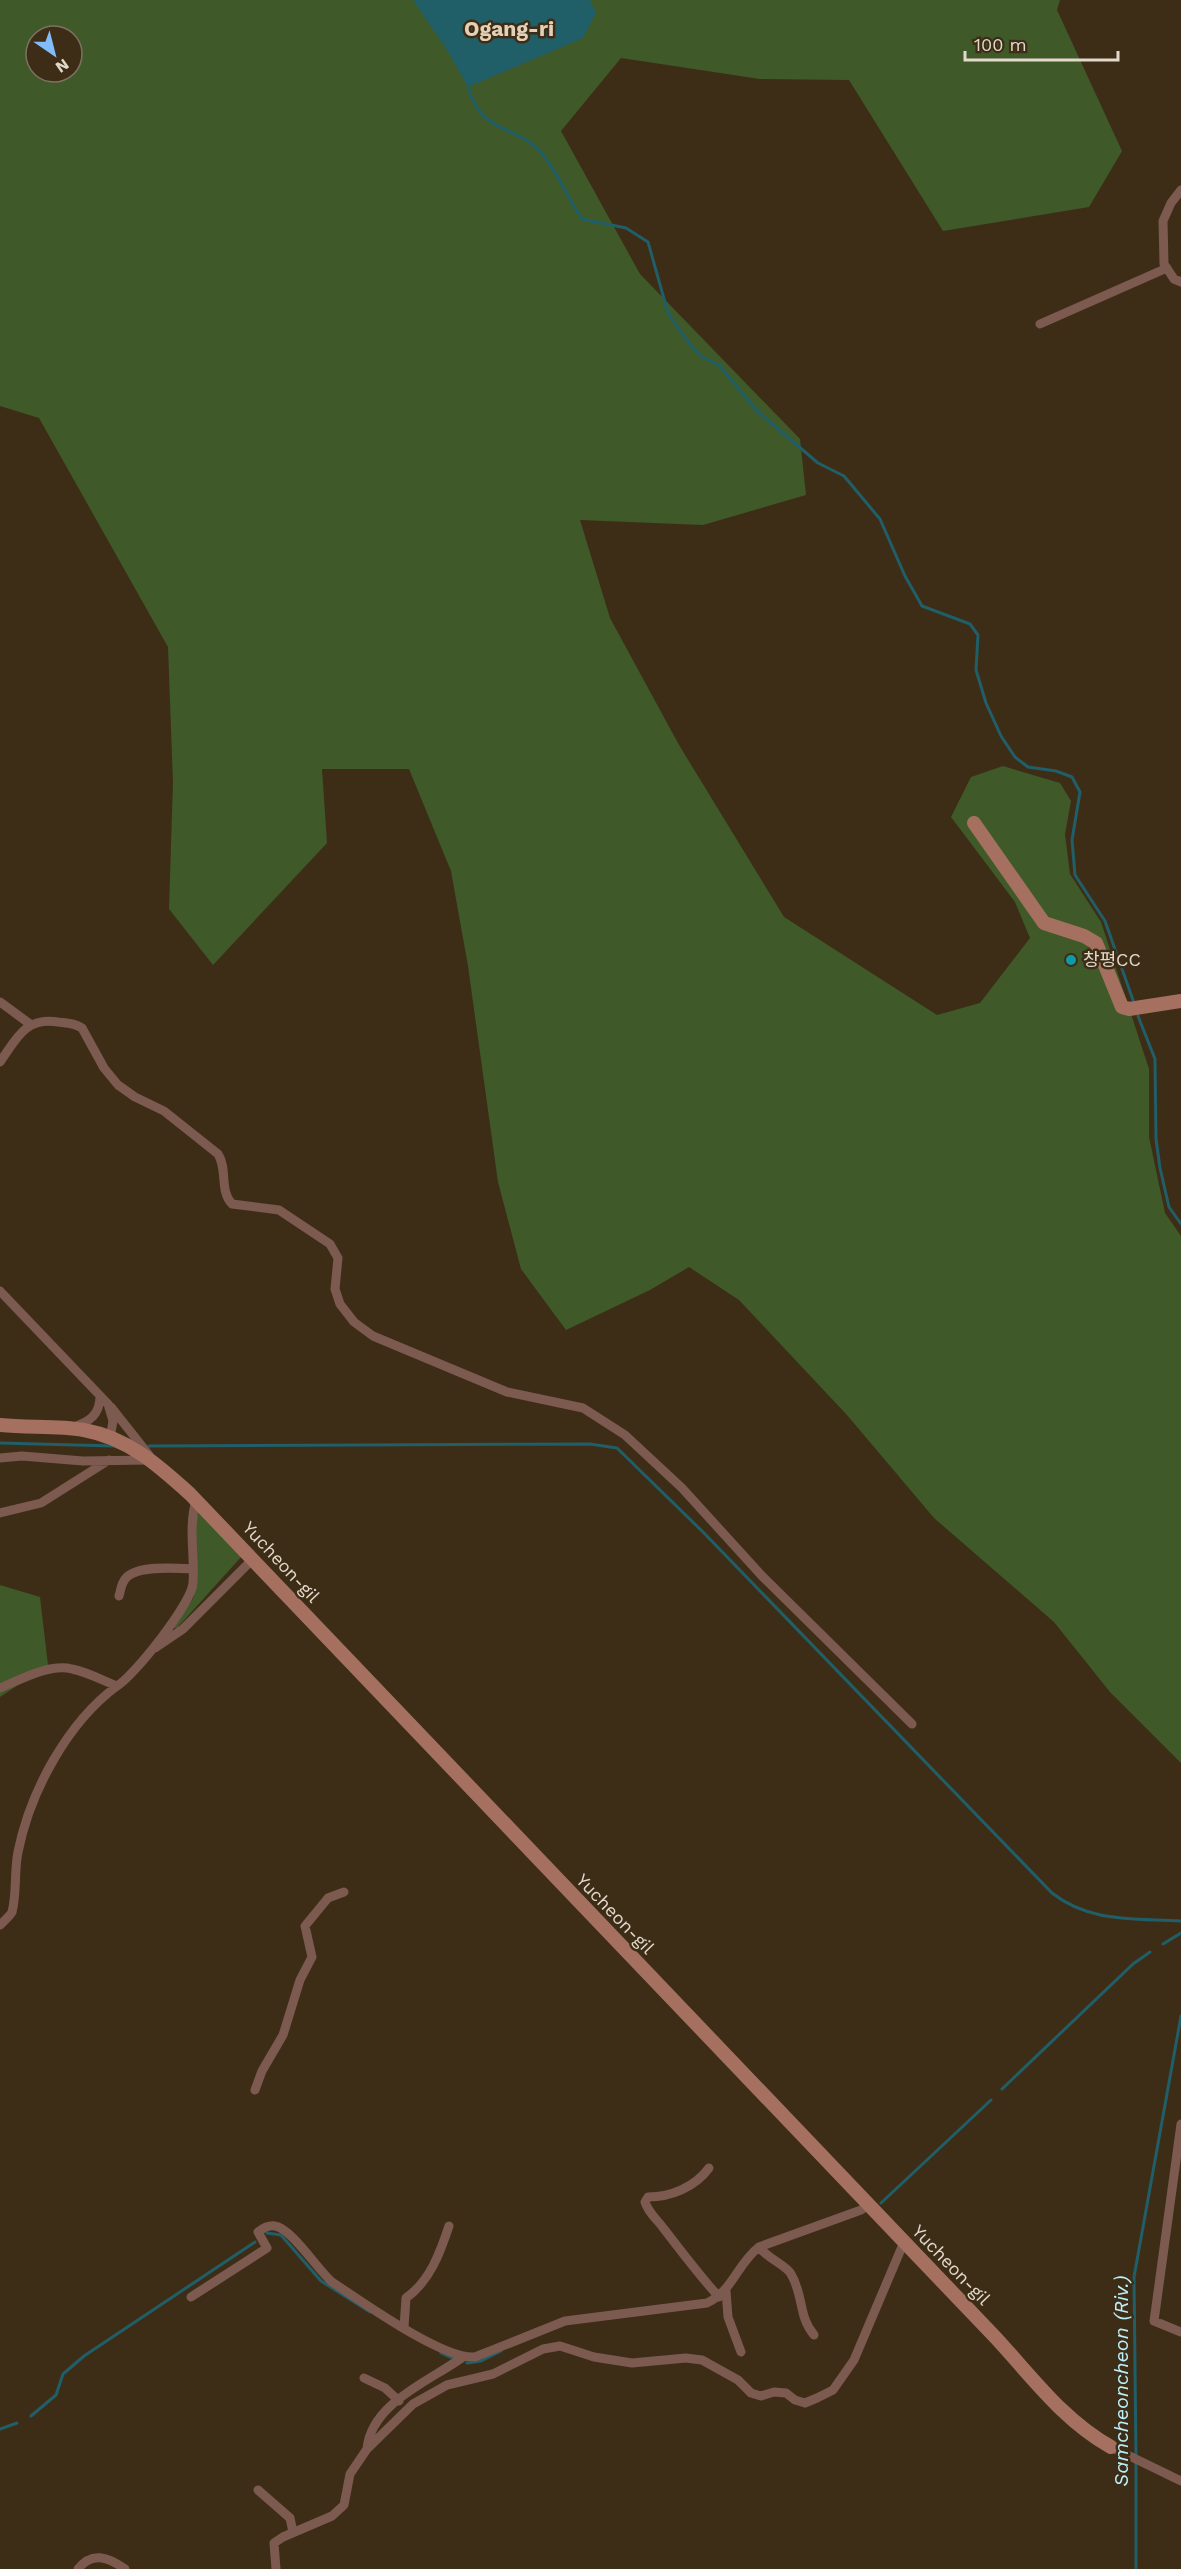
<svg xmlns="http://www.w3.org/2000/svg" width="1181" height="2569" font-family="'Work Sans','Noto Sans KR',sans-serif">
<style>
.green{fill:#3f5a28;fill-rule:evenodd}
.water{fill:#205e68}
.lines{fill:none;stroke-linecap:round;stroke-linejoin:round}
.stream{stroke:#205e68;stroke-width:3}
.street{stroke:#7c5a50;stroke-width:9}
.secondary{stroke:#a57060;stroke-width:14}
.culture-dot{fill:#0f9aa8;stroke:#3d2d17;stroke-width:2}
.labels{text-anchor:middle;stroke-width:5;stroke-linejoin:round;paint-order:stroke}
.poi-label{font-size:18px;fill:#e2d8cb;stroke:#3d2d17;text-anchor:start}
.street-label{font-size:18px;fill:#e2d8cb;stroke:#3d2d17}
.water-label{font-size:20px;font-style:italic;fill:#bbeff9;stroke:#3d2d17}
.quarter-label{font-size:21px;font-weight:bold;fill:#e4d0b6;stroke:#3d2d17}
</style>
<rect width="100%" height="100%" fill="#3d2d17"/>
<path class="green" d="M0,0H1060L1057,10L1122,151L1089,207L943,231L849,80L760,79L621,58L561,131L640,274L800,439L806,495L703,525L580,520L610,618L679,745L784,917L937,1015L980,1003L1030,938L1015,902L951,817L971,777L1003,766L1060,783L1071,801L1065,834L1070,874L1101,922L1149,1069V1137L1165,1213L1181,1236V1763L1110,1692L1054,1622L934,1518L847,1415L739,1300L689,1267L650,1290L566,1330L521,1269L498,1182L468,966L451,871L409,769H322L327,843L213,965L169,909L173,782L168,647L39,418L0,406ZM36,36H72V72H36Z
M199,1509L242,1556L177,1628H174L194,1597L195,1525Z
M0,1585L40,1597L48,1665L0,1697Z"/>
<path class="water" d="M413,0H590L596,13L583,38L468,87L447,50Z"/>
<g class="lines">
<path class="stream" d="M468,87C482,137 516,122 543,155C559,174 568,199 582,219L626,228L648,242L668,313L688,342L702,357L719,365L757,411L818,463L844,476L880,519L905,576L922,606L970,624L978,635L976,670L986,703L1001,736L1015,757L1028,767L1056,771L1072,777L1080,792L1072,840L1075,875L1105,921L1133,1000
M1138,1016L1155,1059L1156,1139L1160,1168L1169,1207L1181,1224
M0,1443L114,1446
M149,1446L590,1444L617,1448L703,1532L1052,1893C1090,1923 1135,1918 1181,1921
M1163,1944L1181,1933
M1002,2089L1133,1964L1150,1952
M881,2203L991,2100
M267,2233L281,2235L321,2281L370,2312
M441,2353L454,2359
M467,2363L481,2361L501,2351
M31,2416L56,2395L63,2374L84,2356L255,2242
M0,2429L17,2423
M1136,2456L1134,2277L1181,2016
M1136,2463V2569"/>
<path class="street" d="M1181,190L1171,203L1163,221L1164,264L1174,279L1181,282
M1040,324L1167,268
M0,1002L30,1024
M0,1062C17,1038 25,1017 58,1022C67,1023 75,1023 82,1028L104,1068L118,1085L135,1097L164,1111L218,1154C228,1170 219,1190 232,1204L279,1210L330,1244L338,1258L335,1289L340,1304L354,1322L373,1336L507,1392L583,1408L625,1435L682,1488L762,1576L912,1724
M0,1291L108,1404L113,1421L110,1438
M111,1407L149,1455
M73,1427C90,1422 100,1414 100,1396
M0,1458L22,1456L83,1461L149,1460
M0,1513L41,1503L109,1460
M119,1596C121,1590 121,1583 126,1578C137,1565 176,1568 193,1569
M155,1648L183,1629L253,1559
M0,1688C20,1680 50,1663 72,1669C87,1672 102,1680 117,1686C134,1676 192,1603 193,1583C195,1554 188,1529 196,1500
M0,1925C3,1922 10,1916 12,1912C17,1894 14,1871 18,1852C30,1792 67,1723 117,1686
M255,2090L262,2071L283,2035L300,1980L312,1957L305,1926L328,1898L344,1892
M1181,2124L1154,2321L1181,2332
M709,2168C695,2187 671,2197 648,2197L645,2202C649,2214 657,2219 664,2229C682,2252 699,2275 719,2297
M759,2247C768,2259 786,2265 791,2274C804,2296 798,2316 814,2335
M726,2291L728,2317L741,2352
M191,2297L267,2248L258,2232C263,2228 268,2225 275,2226C291,2228 318,2270 332,2282C361,2301 443,2360 475,2357L565,2321L707,2303C733,2291 737,2264 759,2247L861,2210L868,2205
M404,2327L406,2298C430,2281 440,2253 449,2226
M364,2378L385,2388L399,2401
M1111,2447L1181,2481
M367,2449C371,2403 430,2381 463,2357
M258,2490L290,2518L293,2532
M78,2569C92,2551 108,2557 125,2569
M276,2569L274,2543L283,2537L332,2516L344,2505L350,2474L367,2449L413,2404L447,2385L493,2374L543,2349L560,2346L594,2357L632,2363L686,2358L702,2360L738,2380L751,2393L761,2396L774,2392L786,2393L795,2400L805,2403L817,2398L833,2390L854,2360L904,2242"/>
<path class="secondary" d="M974,823L1044,923L1084,936L1096,943L1122,1007L1129,1009L1181,1001
M0,1425C28,1428 57,1425 84,1430C128,1438 158,1465 190,1494L996,2338C1032,2377 1064,2421 1111,2447"/>
</g>
<circle class="culture-dot" cx="1071" cy="960" r="6"/>
<g class="labels">
<g class="poi-label">
<text x="1083" y="966">창평CC</text>
</g>
<g class="street-label">
<text transform="translate(281 1562) rotate(47)" y="6">Yucheon-gil</text>
<text transform="translate(615 1914) rotate(46)" y="6">Yucheon-gil</text>
<text transform="translate(951 2265) rotate(46)" y="6">Yucheon-gil</text>
</g>
<g class="water-label">
<text transform="translate(1121 2381) rotate(-90)" y="7">Samcheoncheon (Riv.)</text>
</g>
<g class="quarter-label">
<text x="509" y="36">Ogang-ri</text>
</g>
</g>
<g transform="translate(54 54) rotate(145)"><circle r="28" fill="#3d2d17" stroke="#7f715f" stroke-width="1.5"/>
<path d="M0-4.5L10 22L0 15L-10 22Z" fill="#83bcfb"/>
<text y="-9" font-size="16" font-weight="bold" text-anchor="middle" fill="#e2d8cb">N</text>
</g>
<path d="M965 51v9h153v-9" fill="none" stroke="#e2d8cb" stroke-width="3"/>
<text x="974" y="51" font-size="18" fill="#e2d8cb" stroke="#3d2d17" stroke-width="4.5" paint-order="stroke">100 m</text>
</svg>
